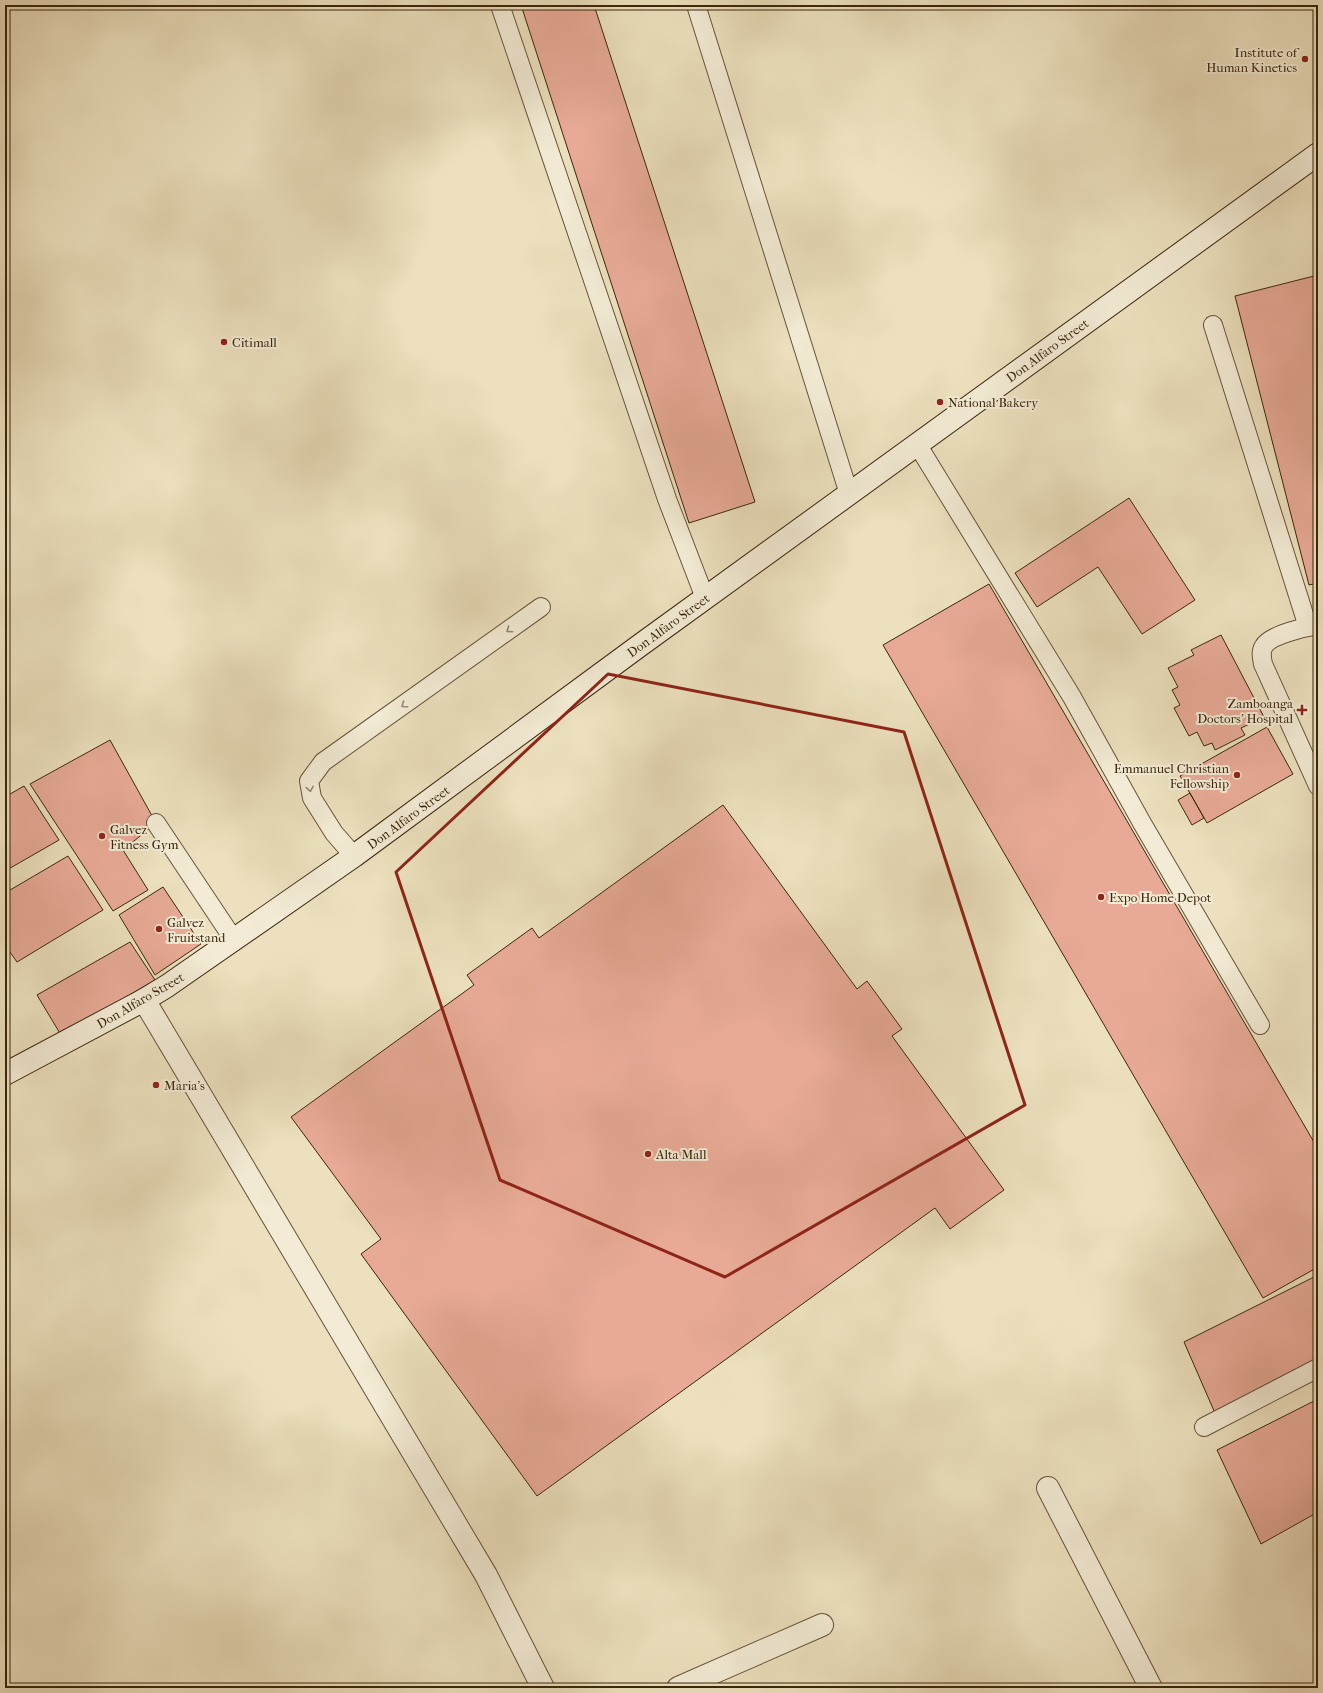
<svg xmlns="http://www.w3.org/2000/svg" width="1323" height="1693" font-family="'IM FELL French Canon',serif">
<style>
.building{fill:#e8aa97;stroke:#3b260c}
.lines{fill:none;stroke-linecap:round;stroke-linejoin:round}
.lane-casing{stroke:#675438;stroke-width:20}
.street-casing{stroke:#675438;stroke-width:24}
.secondary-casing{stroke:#3b260c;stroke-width:24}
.lane{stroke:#f3ebd5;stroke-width:18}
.street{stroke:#f3ebd5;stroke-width:22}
.secondary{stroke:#f3ebd5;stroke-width:22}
.oneway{stroke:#978870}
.marked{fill:none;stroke:#8f2418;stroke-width:3;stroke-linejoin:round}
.poi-dot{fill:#8f2418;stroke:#f3ebd5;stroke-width:1.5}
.labels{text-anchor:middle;stroke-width:4;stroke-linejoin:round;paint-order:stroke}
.poi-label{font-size:13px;fill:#3b260c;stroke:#f3ebd5;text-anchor:start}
.street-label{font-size:13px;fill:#3b260c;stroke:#f3ebd5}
</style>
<rect width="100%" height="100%" fill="#ece0be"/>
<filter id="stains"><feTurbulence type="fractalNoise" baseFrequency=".005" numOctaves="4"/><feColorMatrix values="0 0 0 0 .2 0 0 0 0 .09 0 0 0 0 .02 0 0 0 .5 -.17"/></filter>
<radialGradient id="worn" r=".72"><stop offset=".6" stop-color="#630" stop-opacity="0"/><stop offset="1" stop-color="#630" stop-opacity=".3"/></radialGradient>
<path class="building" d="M521,5H594L755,502L689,523Z
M1318,275V583L1309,585L1235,296Z
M1129,498L1195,600L1142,634L1098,567L1037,607L1015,573Z
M989,584L1318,1149V1267L1263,1298L883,645Z
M1221,635L1264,717L1241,728L1245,735L1215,750L1212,743L1204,746L1197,732L1189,736L1174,708L1180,705L1172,690L1178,687L1168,668L1194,655L1191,650Z
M1267,727L1293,774L1207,823L1180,776Z
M110,740L156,823L123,850L148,890L113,911L30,784Z
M24,786L59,840L5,871V797Z
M1190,793L1204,818L1192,825L1178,800Z
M723,805L857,989L867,981L902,1029L892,1036L1004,1190L950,1229L935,1208L537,1496L361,1254L381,1239L291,1117L474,985L467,975L532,928L539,938Z
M68,856L103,910L17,962L5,945V893Z
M163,887L201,944L155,975L119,915Z
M130,942L155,980L61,1035L37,995Z
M1318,1275V1368L1218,1420L1184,1342Z
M1318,1399V1512L1261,1544L1217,1450Z"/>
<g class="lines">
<g class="lane-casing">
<path id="lane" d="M500,5L667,499L705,598
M696,5L849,494
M1213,325L1308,627
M917,444L1072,697L1142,823L1260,1025
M1318,625C1305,627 1270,635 1264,646C1260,652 1262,658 1263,664L1318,786
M156,823L234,940
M354,856L334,833L312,798L309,781L323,762L541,607
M1204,1427L1318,1368"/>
</g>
<g class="street-casing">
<path id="street" d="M144,1000L486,1575L543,1688
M1048,1488L1151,1688
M678,1688L822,1625"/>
</g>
<g class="secondary-casing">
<path id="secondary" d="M5,1074L144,1000L167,986L354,856L639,646L1318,154"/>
</g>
<use href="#lane" class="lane"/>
<use href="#street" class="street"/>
<use href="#secondary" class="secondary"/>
</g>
<defs><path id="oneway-chevron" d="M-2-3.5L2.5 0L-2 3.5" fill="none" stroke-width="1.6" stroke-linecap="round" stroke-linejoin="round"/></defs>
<g class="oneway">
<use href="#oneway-chevron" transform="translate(509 630) rotate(145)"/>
<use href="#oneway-chevron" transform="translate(404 705) rotate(145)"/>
<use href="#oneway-chevron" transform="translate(310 789) rotate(80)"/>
</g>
<path class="marked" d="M608,674L904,732L1025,1105L725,1277L500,1180L396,872Z"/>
<g class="poi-dot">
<circle cx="1305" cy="59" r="4"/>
<circle cx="224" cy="342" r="4"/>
<circle cx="940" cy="402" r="4"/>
<path d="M1300 704h4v4h4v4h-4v4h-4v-4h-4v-4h4z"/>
<circle cx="1237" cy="775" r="4"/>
<circle cx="102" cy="836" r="4"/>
<circle cx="1101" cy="897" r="4"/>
<circle cx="159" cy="929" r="4"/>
<circle cx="156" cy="1085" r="4"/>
<circle cx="648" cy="1154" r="4"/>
</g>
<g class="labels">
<g class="poi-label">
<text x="1297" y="57" text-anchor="end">Institute of<tspan x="1297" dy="15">Human Kinetics</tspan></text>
<text x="232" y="347">Citimall</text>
<text x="948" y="407">National Bakery</text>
<text x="1293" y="708" text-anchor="end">Zamboanga<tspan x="1293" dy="15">Doctors' Hospital</tspan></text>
<text x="1229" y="773" text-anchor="end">Emmanuel Christian<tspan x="1229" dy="15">Fellowship</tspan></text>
<text x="110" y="834">Galvez<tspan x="110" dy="15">Fitness Gym</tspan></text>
<text x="1109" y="902">Expo Home Depot</text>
<text x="167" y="927">Galvez<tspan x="167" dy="15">Fruitstand</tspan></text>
<text x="164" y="1090">Maria's</text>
<text x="656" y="1159">Alta Mall</text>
</g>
<g class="street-label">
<text transform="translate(1047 350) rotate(-36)" y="5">Don Alfaro Street</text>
<text transform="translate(668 625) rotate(-36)" y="5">Don Alfaro Street</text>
<text transform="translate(408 817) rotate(-36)" y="5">Don Alfaro Street</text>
<text transform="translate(140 1000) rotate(-30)" y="5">Don Alfaro Street</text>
</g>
</g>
<rect width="1323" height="1693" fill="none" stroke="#ece0be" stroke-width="20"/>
<rect x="6" y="6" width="1311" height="1681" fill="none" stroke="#3b260c" stroke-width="2"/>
<rect x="10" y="10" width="1303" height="1673" fill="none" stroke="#3b260c"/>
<rect width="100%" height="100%" filter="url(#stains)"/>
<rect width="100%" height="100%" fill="url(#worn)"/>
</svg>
